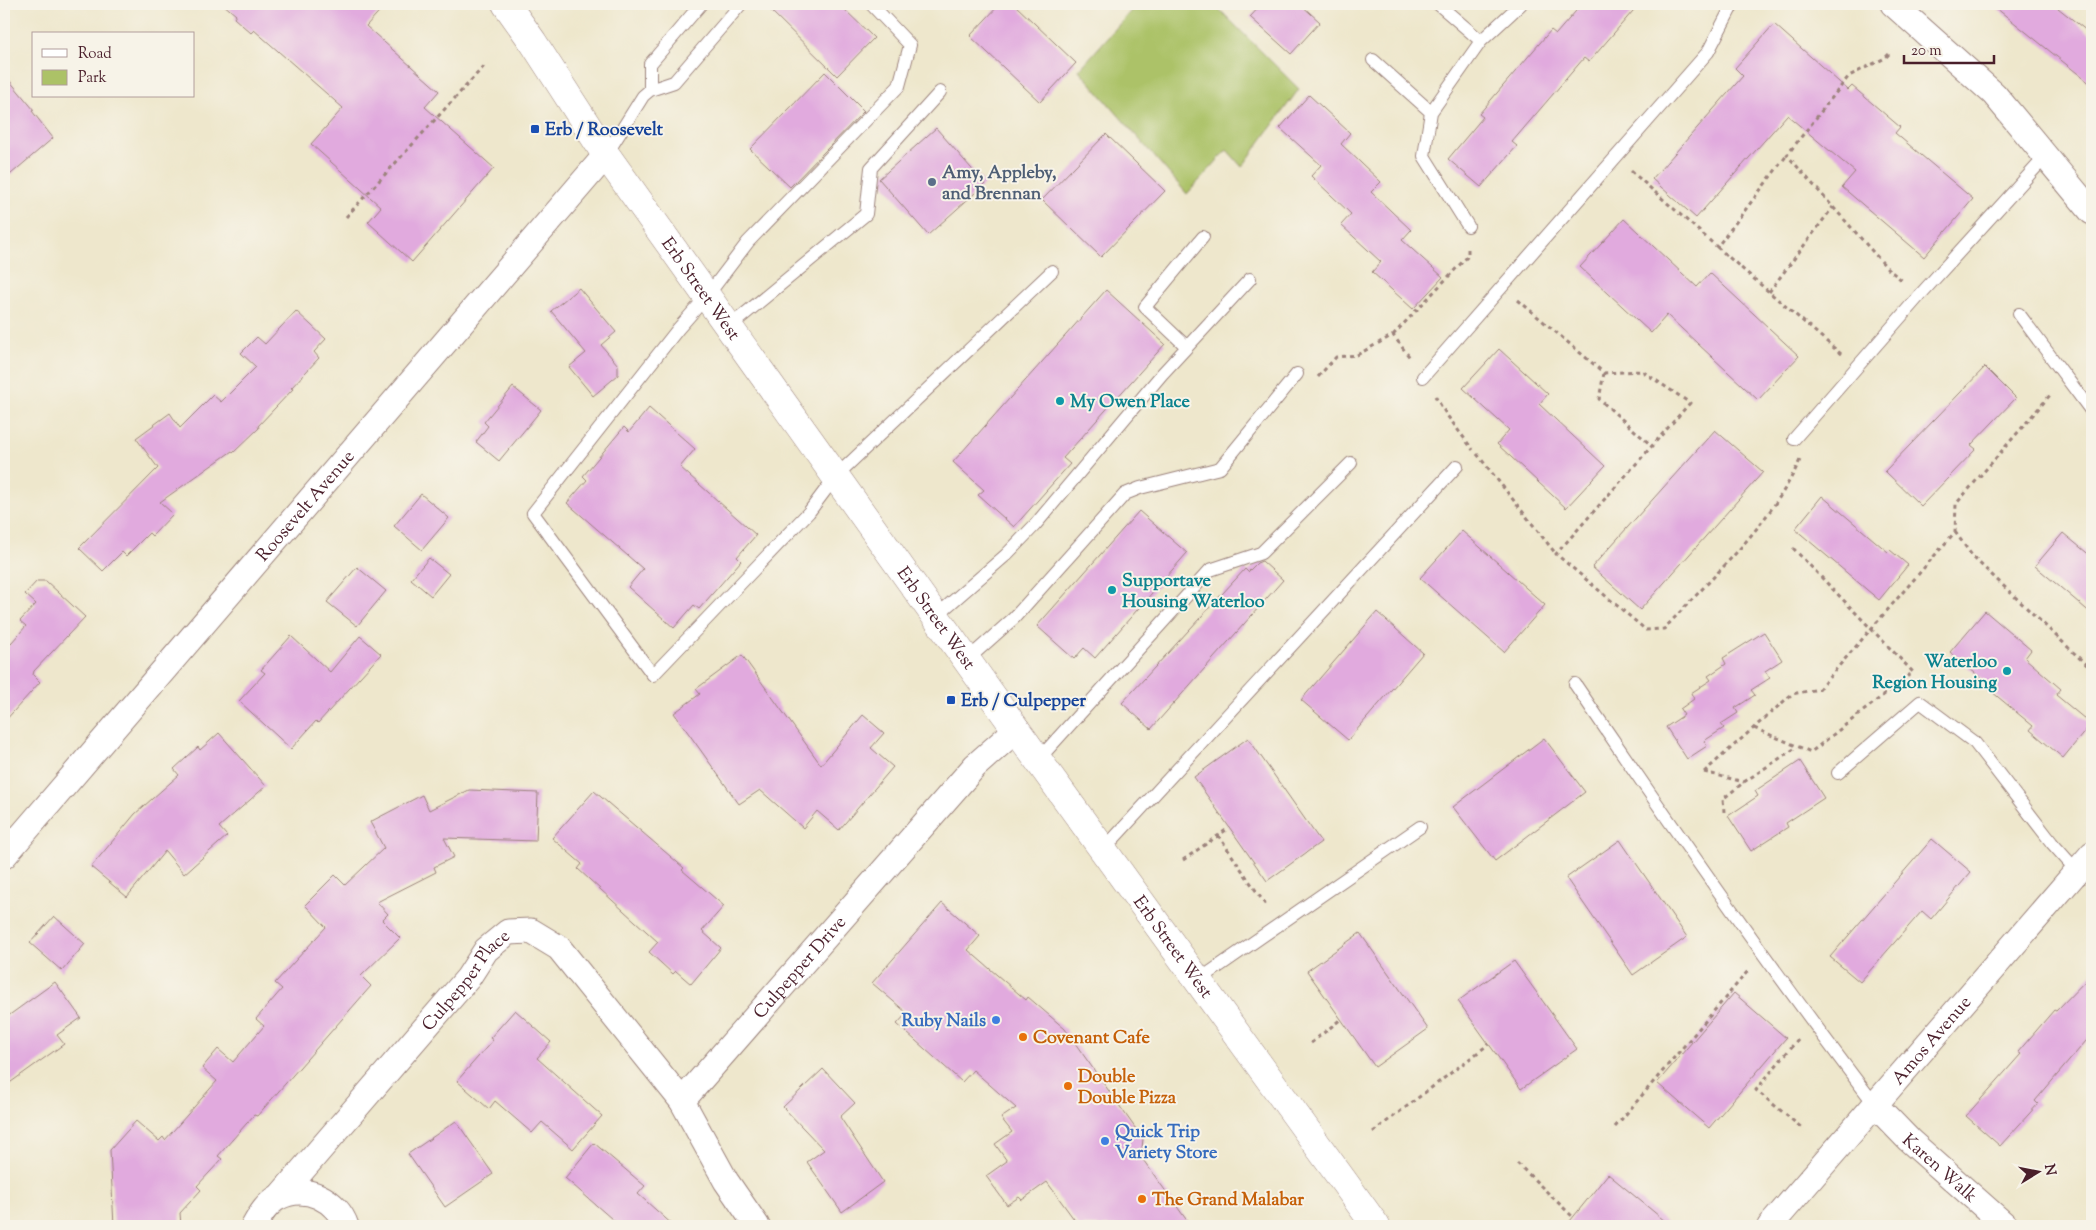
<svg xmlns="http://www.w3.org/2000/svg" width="2096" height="1230" font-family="'Sorts Mill Goudy',serif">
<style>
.green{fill:#acc267;stroke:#7b7049}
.building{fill:#e1aade}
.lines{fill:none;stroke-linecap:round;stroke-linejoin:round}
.service-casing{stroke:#9c837c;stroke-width:14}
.minor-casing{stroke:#9c837c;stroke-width:27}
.secondary-casing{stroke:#9c837c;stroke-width:29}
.path{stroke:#9c837c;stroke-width:3;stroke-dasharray:4 4;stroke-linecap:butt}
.service{stroke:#fff;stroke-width:12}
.minor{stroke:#fff;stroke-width:25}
.secondary{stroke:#fff;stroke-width:28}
.transit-dot{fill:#1a4fb4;stroke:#f7f3e8;stroke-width:2}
.service-dot{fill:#5c6f8a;stroke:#f7f3e8;stroke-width:2}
.culture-dot{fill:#0f9aa8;stroke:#f7f3e8;stroke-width:2}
.shop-dot{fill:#3f7fe0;stroke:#f7f3e8;stroke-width:2}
.food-dot{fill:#e8710a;stroke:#f7f3e8;stroke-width:2}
.labels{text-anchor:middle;stroke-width:4;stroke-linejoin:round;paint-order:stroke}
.transit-label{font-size:18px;font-weight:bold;fill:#164399;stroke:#f7f3e8;text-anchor:start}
.service-label{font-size:18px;font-weight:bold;fill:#4e5e75;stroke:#f7f3e8;text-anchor:start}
.street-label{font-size:18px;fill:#4a1f2b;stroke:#f7f3e8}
.culture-label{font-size:18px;font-weight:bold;fill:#0d838f;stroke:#f7f3e8;text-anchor:start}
.shop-label{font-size:18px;font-weight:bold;fill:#366cbe;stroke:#f7f3e8;text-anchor:end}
.food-label{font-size:18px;font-weight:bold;fill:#c56008;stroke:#f7f3e8;text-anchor:start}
</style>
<rect width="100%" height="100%" fill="#f7f3e8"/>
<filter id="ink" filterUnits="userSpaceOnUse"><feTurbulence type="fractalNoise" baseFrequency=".02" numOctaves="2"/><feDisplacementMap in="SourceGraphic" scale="10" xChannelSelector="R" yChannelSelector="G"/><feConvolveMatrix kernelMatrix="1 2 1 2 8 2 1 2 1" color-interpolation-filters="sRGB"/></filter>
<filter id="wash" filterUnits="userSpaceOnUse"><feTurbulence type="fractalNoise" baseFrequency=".0096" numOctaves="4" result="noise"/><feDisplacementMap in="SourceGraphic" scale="20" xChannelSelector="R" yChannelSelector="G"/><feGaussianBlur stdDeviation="1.12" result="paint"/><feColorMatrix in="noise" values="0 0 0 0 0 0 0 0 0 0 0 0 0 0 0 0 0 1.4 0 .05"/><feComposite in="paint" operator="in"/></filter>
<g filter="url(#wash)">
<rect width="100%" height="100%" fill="#eee7cc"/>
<path class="green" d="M1137,4H1214L1299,89L1242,167L1227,150L1187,194L1079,70Z"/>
<g id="blocks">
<path class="building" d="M223,4H386L366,26L439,91L425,107L494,168L412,262L368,222L381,207L311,144L343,108L254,30L251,33L234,18L236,15Z
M764,4H839L874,38L837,76Z
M1000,4H1014L1076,63L1040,102L970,36Z
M1262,4H1300L1320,22L1291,54L1250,17Z
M1582,4H1639L1589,62L1584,58L1512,142L1517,146L1481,187L1448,159L1483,117L1479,114L1551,30L1556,34Z
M1991,4H2053L2092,35V85Z
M1774,24L1848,90L1852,86L1900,127L1895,133L1973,199L1924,257L1842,187L1855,172L1787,115L1696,218L1652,179L1743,76L1735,68Z
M825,72L864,111L790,187L750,149Z
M4,74L34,110L32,111L53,138L4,180Z
M1309,95L1350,133L1341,144L1381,182L1371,192L1411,230L1402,240L1443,277L1413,309L1372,272L1381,262L1341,225L1351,214L1311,176L1321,165L1280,128Z
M936,128L985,184L928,235L879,179Z
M1106,134L1165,191L1101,257L1042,200Z
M1624,219L1697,287L1710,273L1799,356L1758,400L1667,315L1651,333L1580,267Z
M579,288L616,332L601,345L618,365V375L593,396L569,367L586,353L551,311Z
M1106,290L1165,344L1063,458L1070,464L1014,527L978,495L984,490L953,462Z
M296,311L326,339L314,352L319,358L291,388L293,389L258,426L259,428L233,453L232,451L160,502L173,514L152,536L149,533L126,556L122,552L103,571L79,548L158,468L136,438L170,413L180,428L213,395L221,402L256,367L241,353L257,337L265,344Z
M1499,349L1548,394L1539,404L1605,466L1566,508L1497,444L1509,430L1463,388Z
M1985,367L2016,398L1971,445L1976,449L1921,506L1885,471Z
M513,387L541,410L499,461L476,442L488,426L484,422Z
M649,408L695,449L680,467L756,535L737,557L741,561L699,609L694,605L674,628L628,587L643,569L567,503L587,480L583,476L624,427L629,432Z
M1715,430L1763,472L1640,610L1592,567Z
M421,494L449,518L422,550L394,526Z
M1822,496L1888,552L1890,550L1908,565L1879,600L1795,529Z
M1139,511L1187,553L1095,658L1084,648L1074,659L1037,626Z
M1462,531L1545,605L1504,652L1420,578Z
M2063,533L2092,557V614L2035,566Z
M429,558L449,574L431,596L411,579Z
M1262,561L1283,580L1151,729L1122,703L1245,569L1248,572L1257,563Z
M357,567L386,591L357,626L327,602Z
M37,581H46L85,617L34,671L33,675L40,682L4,722V651L26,626L20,621L36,604L25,594Z
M1985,611L2031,650L2025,658L2061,689L2056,695L2091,724L2063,758L2030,730L2033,726L1986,687L1988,684L1950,652Z
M1377,612L1423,653L1348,740L1301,700Z
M1764,632L1782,660L1765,671L1770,678L1751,690L1755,695L1735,708L1738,713L1721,724L1724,728L1704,741L1707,746L1687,759L1666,727L1684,715L1680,709L1694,699L1691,693L1711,680L1708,676L1726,664L1723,658Z
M291,636L330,672L360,636L381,654L318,723L316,721L291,749L239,701L265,673L261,670Z
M742,655L821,765L863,715L884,733L871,748L893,767L839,830L817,811L803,828L760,790L739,804L674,713L700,694L696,689Z
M219,733L266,786L219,827L227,836L184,874L165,851L127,897L91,867L135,814L179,775L174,769L198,747L200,750Z
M1248,738L1321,842L1267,881L1194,777Z
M1544,738L1585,792L1495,861L1453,807Z
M1800,761L1824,798L1786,823L1788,827L1751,851L1728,816L1758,796L1755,791Z
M469,790L538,793L536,841L444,838L454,857L434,867L436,872L377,902L388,914L382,920L400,938L361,976L371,986L257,1116L254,1115L218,1156L222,1159L197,1186L201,1190L180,1213L181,1226H114L110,1150L136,1121L159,1141L163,1137L165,1140L217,1081L202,1068L218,1049L233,1062L264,1026L256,1019L282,989L275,983L326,927L305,905L335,875L345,885L384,848L370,822L422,795L429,810Z
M594,791L684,868L682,870L724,906L702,931L721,948L691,984L676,971L673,974L649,952L658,942L578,869L582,864L552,838Z
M1932,839L1971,872L1931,919L1922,911L1860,982L1830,957Z
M1620,840L1687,937L1633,975L1566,878Z
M942,903L980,936L968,950L1026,1000L1028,997L1065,1029L1143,1139L1141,1157L1191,1226H1079L1047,1182L1022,1200L1019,1197L1007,1205L986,1176L1007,1161L995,1144L1012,1132L1001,1118L1016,1108L973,1070L962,1082L897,1024L907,1013L872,983Z
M54,916L85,944L62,971L30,943Z
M1360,933L1428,1029L1375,1067L1307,971Z
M1514,961L1577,1049L1521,1089L1458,1001Z
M2092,974V1034L2035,1101L2038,1104L2000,1146L1966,1116L2021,1054L2018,1052L2054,1010L2056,1011Z
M55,982L81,1018L57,1035L64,1044L4,1087V1019Z
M1734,993L1786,1038L1709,1128L1657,1083Z
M515,1010L551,1042L537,1058L602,1116L573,1149L542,1122L532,1133L495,1101L489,1109L457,1081L493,1040L490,1038Z
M823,1069L855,1103L840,1117L883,1182L842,1212L807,1162L824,1150L783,1107Z
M456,1121L493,1174L445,1207L408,1154Z
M594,1143L645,1186L638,1194L674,1226H620L565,1178Z
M1608,1174L1671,1226H1566Z"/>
</g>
</g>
<g filter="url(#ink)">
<use href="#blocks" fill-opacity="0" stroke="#9c837c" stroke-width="1"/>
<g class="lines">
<g class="service-casing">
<path id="service" d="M871,4L910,45L899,86L748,242L707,296L678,329L533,513L653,675L809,512L836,476L1052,271
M1438,4L1481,41
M1373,60L1431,112
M650,90V64L701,4
M606,155L643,96L650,90L674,82L741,4
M1468,226L1424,156L1431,112L1481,41L1521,4
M2019,314L2092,412
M729,327L866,214L871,168L940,92
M1187,347L1145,307L1203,237
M1423,377L1708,52L1733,4
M1794,439L1919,296L2047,155
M936,616L1006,555L1035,525L1162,374L1250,279
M968,659L1014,618L1125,494L1140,488L1220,468L1297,374
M1575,684C1672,827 1771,969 1876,1106
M1038,760L1210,570L1261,553L1351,463
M1838,773L1920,702L1975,743L2052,843L2077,871
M1104,849L1457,466
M1199,980L1420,827"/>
</g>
<g class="minor-casing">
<g id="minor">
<path d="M1893,4L1994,94L2092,212"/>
<path id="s1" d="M4,856L606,155"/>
<path id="s2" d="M682,1101L975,766L1017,729"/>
<path id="s3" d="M1876,1106L1909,1140L2006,1226"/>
<path id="s4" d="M280,1196L468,978L486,950L508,932L531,931L559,948L682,1101L726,1181L757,1226"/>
<path d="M254,1226C260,1215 267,1203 279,1197C306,1183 337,1200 346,1226"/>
<path id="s5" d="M1770,1226L2092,854"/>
</g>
</g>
<g class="secondary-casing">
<g id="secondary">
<path id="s6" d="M506,4L533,42L606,155L1038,760L1376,1226"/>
</g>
</g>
<path class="path" d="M1889,54L1885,58L1849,76L1787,155L1888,269L1904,282
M1631,171L1717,247L1787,155
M346,217L486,64
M1717,247L1841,354
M1769,292L1833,207
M1518,300L1604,373L1642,371L1690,403L1556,554L1646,630L1664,629C1712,577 1770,526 1800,460
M1393,335L1468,256V247
M1604,373L1599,399L1652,446
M1318,377L1336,357L1357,355L1393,335L1411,359
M1435,396L1446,414L1473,450
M1477,454L1556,554
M1955,532L1973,557L2092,670
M1754,728L1811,752L1913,672L1791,546
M1704,772L1792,694L1819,689L1955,532L1956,504L2051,394
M1704,772L1744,782
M1724,812L1723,799L1744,782L1797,747
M1218,835L1267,907
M1183,860L1229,828
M1798,1039L1756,1090L1803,1129
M1311,1043L1341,1019
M1615,1127L1748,971
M1373,1132L1489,1044
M1517,1163L1573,1217"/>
<use href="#service" class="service"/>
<use href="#minor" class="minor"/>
<use href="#secondary" class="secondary"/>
</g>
</g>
<g class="transit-dot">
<rect x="530" y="124" width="10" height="10" rx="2.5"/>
<rect x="946" y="695" width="10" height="10" rx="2.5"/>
</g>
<circle class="service-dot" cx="932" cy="182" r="5"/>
<g class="culture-dot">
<circle cx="1060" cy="401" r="5"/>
<circle cx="1112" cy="590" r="5"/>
<circle cx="2007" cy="671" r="5"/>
</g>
<g class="shop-dot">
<circle cx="996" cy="1020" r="5"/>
<circle cx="1105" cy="1141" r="5"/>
</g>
<g class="food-dot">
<circle cx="1023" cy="1037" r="5"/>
<circle cx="1068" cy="1086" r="5"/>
<circle cx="1142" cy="1199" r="5"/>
</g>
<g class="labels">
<g class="transit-label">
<text x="545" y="135">Erb / Roosevelt</text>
<text x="961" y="706">Erb / Culpepper</text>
</g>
<g class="service-label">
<text x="942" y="178">Amy, Appleby,<tspan x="942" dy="21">and Brennan</tspan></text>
</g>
<g class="street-label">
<text dy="6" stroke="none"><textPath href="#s6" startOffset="345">Erb Street West</textPath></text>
<text dy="6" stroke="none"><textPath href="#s1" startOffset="462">Roosevelt Avenue</textPath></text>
<text dy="6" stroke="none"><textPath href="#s6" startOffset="750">Erb Street West</textPath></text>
<text dy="6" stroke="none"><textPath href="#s6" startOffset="1155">Erb Street West</textPath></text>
<text dy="6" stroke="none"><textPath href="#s2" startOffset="178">Culpepper Drive</textPath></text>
<text dy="6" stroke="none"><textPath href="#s4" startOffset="285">Culpepper Place</textPath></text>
<text dy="6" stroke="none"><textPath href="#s5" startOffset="246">Amos Avenue</textPath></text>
<text dy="6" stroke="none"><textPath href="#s3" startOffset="89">Karen Walk</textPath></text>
</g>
<g class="culture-label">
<text x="1070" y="407">My Owen Place</text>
<text x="1122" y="586">Supportave<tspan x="1122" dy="21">Housing Waterloo</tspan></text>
<text x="1997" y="667" text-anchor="end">Waterloo<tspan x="1997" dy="21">Region Housing</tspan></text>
</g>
<g class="shop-label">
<text x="986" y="1026">Ruby Nails</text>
<text x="1115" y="1137" text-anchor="start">Quick Trip<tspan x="1115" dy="21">Variety Store</tspan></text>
</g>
<g class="food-label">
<text x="1033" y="1043">Covenant Cafe</text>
<text x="1078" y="1082">Double<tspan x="1078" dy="21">Double Pizza</tspan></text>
<text x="1152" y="1205">The Grand Malabar</text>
</g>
</g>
<rect width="2096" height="1230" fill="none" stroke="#f7f3e8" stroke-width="20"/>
<rect x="32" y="32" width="162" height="65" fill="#f7f3e8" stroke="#b29e9c"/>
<rect x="42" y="49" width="25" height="8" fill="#ffffff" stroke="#b29e9c"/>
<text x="78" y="58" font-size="15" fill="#4a1f2b">Road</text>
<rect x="42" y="70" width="25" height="15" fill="#acc267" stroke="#b29e9c"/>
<text x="78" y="82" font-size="15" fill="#4a1f2b">Park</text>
<g transform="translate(2038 1172) rotate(80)" stroke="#f7f3e8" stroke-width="4" paint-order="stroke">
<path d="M0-4L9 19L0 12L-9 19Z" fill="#4a1f2b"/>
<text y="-8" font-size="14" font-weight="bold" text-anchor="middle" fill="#4a1f2b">N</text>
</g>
<path d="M1904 55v8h90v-8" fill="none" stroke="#4a1f2b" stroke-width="2.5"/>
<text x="1911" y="55" font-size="15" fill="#4a1f2b" stroke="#f7f3e8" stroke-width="4" paint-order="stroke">20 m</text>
</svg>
